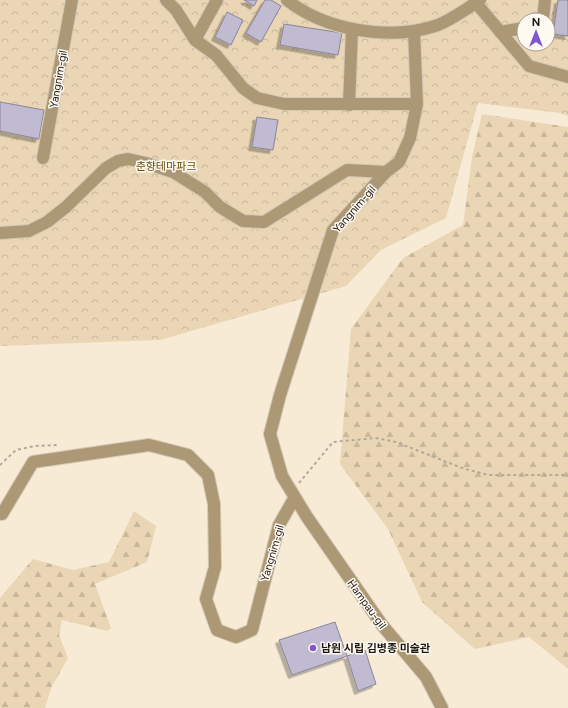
<svg xmlns="http://www.w3.org/2000/svg" width="568" height="708" font-family="Figtree,'Noto Sans KR',sans-serif">
<style>
.forest{fill:url(#forest-firs)}
.park{fill:url(#park-crowns);fill-rule:evenodd}
.building{fill:#c0bbd0;stroke:#898599;filter:url(#shadow)}
.lines{fill:none;stroke-linecap:round;stroke-linejoin:round}
.minor-casing{stroke:#d4c9b6;stroke-width:14}
.path{stroke:#b3a998;stroke-width:2;stroke-dasharray:3 3;stroke-linecap:butt}
.minor{stroke:#ac9875;stroke-width:12}
.poi-dot{fill:#8056d0;stroke:#fef9f1;stroke-width:1.5}
.labels{text-anchor:middle;stroke-width:3;stroke-linejoin:round;paint-order:stroke}
.street-label{font-size:11px;fill:#1b160f;stroke:#fef9f1}
.park-label{font-size:11px;fill:#6d4e06;stroke:#fef9f1}
.poi-label{font-size:11px;font-weight:bold;fill:#1b160f;stroke:#fef9f1;text-anchor:start}
</style>
<defs>
<pattern id="forest-firs" width="22" height="20" patternUnits="userSpaceOnUse"><rect width="22" height="20" fill="#ead6b5"/><path d="M5 1l3.5 6h-7zM16 11l3.5 6h-7z" fill="#c8b79a"/></pattern>
<pattern id="park-crowns" width="20" height="18" patternUnits="userSpaceOnUse"><rect width="20" height="18" fill="#ead6b5"/><path d="M2 6a3 3 0 1 1 6 0M12 15a3 3 0 1 1 6 0" fill="none" stroke="#c8b79a"/></pattern>
<filter id="shadow"><feDropShadow dx="-3.5" dy="3.5" stdDeviation="0" flood-color="#0004"/></filter>
</defs>
<rect width="100%" height="100%" fill="#f7ebd6"/>
<path class="forest" d="M482,114L568,127V669L529,637L475,649L422,602L388,529L340,464L351,329L403,258L463,225L472,157Z
M134,511L156,526L147,562L95,584L111,628L107,631L62,620L59,635L68,658L51,688L45,708H0V598L33,559L73,570L109,562Z"/>
<path class="park" d="M0,0H568V116L560,113L478,103L446,218L381,250L346,286L160,340L0,346ZM524,20H548V44H524Z"/>
<path class="building" d="M244,0H257L254,6Z
M265,0H271L281,6L261,42L246,33Z
M558,0H568V36L553,34Z
M227,12L243,20L231,45L215,37Z
M284,24L342,33L338,55L280,45Z
M0,102L44,110L39,139L0,131Z
M257,117L278,120L273,150L252,147Z
M335,622L347,656L292,675L279,640Z
M365,650L376,684L358,691L347,656Z"/>
<g class="lines">
<g class="minor-casing">
<path id="minor" d="M166,0L176,10L195,40L216,55L243,88L257,98L284,104H417
M287,0C325,30 388,41 435,26C450,21 466,9 480,0
M476,3L529,66L568,77
M543,20L545,0
M414,31L417,104L410,138L399,162L386,172L333,230L280,395L270,434L282,476L307,517L382,625L426,677L442,708
M500,32L524,28
M195,40L217,0
M349,105L352,29
M43,158L72,0
M0,233L29,231L47,222L66,207L106,168L118,161L128,159L146,163L173,172L205,192L220,207L243,221L264,222L347,170L386,172
M2,514L33,462L149,445L188,455L208,475L214,504L215,567L206,599L217,630L236,637L252,630L279,525L295,497"/>
</g>
<path class="path" d="M0,465L16,450L35,446L58,445
M299,483L333,442L376,438L396,442L462,468L488,475H568"/>
<use href="#minor" class="minor"/>
</g>
<circle class="poi-dot" cx="313" cy="648" r="4"/>
<g class="labels">
<g class="street-label">
<text transform="translate(58 79) rotate(-80)" y="4">Yangnim-gil</text>
<text transform="translate(354 209) rotate(-49)" y="4">Yangnim-gil</text>
<text transform="translate(272 553) rotate(-74)" y="4">Yangnim-gil</text>
<text transform="translate(367 604) rotate(54)" y="4">Hampau-gil</text>
</g>
<g class="park-label">
<text x="166" y="170">춘향테마파크</text>
</g>
<g class="poi-label">
<text x="321" y="652">남원 시립 김병종 미술관</text>
</g>
</g>
<g transform="translate(536 32)"><circle r="19" fill="#fef9f1" stroke="#a39e97"/>
<path d="M0-3L7 15L0 10L-7 15Z" fill="#8056d0"/>
<text y="-6" font-size="11" font-weight="bold" text-anchor="middle" fill="#1b160f">N</text>
</g>
</svg>
